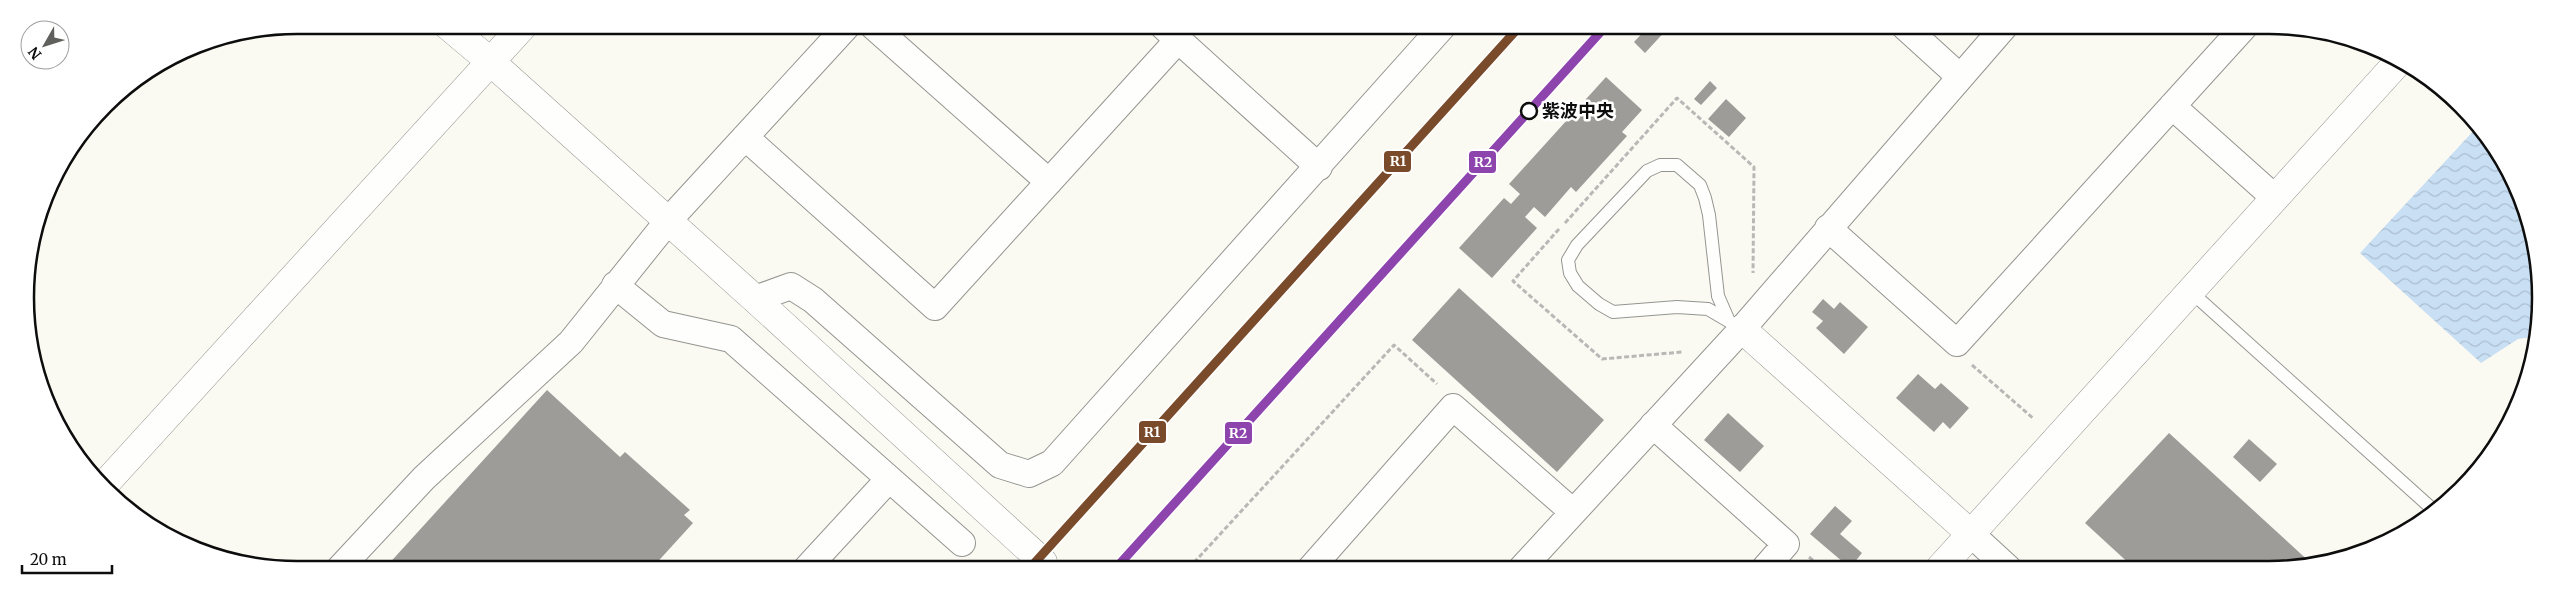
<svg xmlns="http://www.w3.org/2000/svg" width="2566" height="595" font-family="Merriweather,'Noto Sans JP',serif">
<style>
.water{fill:url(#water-waves)}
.building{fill:#9e9c98}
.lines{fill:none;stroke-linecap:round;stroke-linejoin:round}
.service-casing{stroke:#949490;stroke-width:14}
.minor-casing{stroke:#949490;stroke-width:28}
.tertiary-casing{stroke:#949490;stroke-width:29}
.path{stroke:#b8b8b6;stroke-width:3;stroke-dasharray:5 2.5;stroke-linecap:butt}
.service{stroke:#fefefd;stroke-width:12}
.minor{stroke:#fefefd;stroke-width:26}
.tertiary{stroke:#fefefd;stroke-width:28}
.rail-1-casing{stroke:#fff;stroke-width:12}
.rail-2-casing{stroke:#fff;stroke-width:12}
.rail-1{stroke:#7a4b2a;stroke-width:9}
.rail-2{stroke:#8e44ad;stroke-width:9}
.stop-dot{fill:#fff;stroke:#0d0d0d;stroke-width:2.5}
.labels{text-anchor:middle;stroke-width:5;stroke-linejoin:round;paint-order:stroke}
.stop-label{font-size:18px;font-weight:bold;fill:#0d0d0d;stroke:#fff;text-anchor:start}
.rim{fill:none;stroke:#0d0d0d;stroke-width:2.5}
.line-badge{stroke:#fff;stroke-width:2}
.badge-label{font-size:14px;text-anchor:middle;font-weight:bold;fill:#fff}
</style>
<defs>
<pattern id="water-waves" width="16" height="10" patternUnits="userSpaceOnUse" patternTransform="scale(1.25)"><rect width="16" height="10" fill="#c9dff4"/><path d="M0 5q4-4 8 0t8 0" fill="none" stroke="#abbed0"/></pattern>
</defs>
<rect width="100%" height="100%" fill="#fbfaf2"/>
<path class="water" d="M2478,126L2485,132L2532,227L2539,333L2538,336L2518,339L2481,363L2360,253Z"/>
<path class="building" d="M1648,27H1669L1645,53L1634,42Z
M1606,77L1642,110L1622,132L1627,136L1576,192L1571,187L1545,217L1534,207L1525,217L1537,228L1492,278L1459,248L1504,198L1511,204L1520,194L1509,184Z
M1710,81L1717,88L1701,105L1694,99Z
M1726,99L1746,118L1729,137L1708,119Z
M1459,288L1604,420L1557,472L1412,340Z
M1823,299L1834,309L1840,302L1868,327L1844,354L1816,328L1823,321L1812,312Z
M1918,374L1935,389L1941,383L1969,408L1950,429L1943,422L1934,432L1896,398Z
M547,390L620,457L625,452L690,510L684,515L693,523L652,568H385Z
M1728,413L1764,446L1740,472L1704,440Z
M2169,433L2313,565L2304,568H2134L2085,523Z
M2249,439L2277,464L2260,482L2233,457Z
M1835,506L1852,521L1840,534L1862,553L1850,568L1810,534Z"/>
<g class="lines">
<g class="service-casing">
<path id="service" d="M2190,291L2429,506
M1728,319L1718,296L1709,215L1705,198L1700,185L1677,165H1660L1647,171L1577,245L1568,260L1570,273L1578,286L1599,304L1613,312L1677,307L1708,309L1742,329"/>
</g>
<g class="minor-casing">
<path id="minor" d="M873,26L1049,182
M1163,26L1319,167
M1905,27L1960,77
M2172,106L2275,198
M745,137L935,307L1178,40
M1828,228L1957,343L2244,27
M615,285L663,324L731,339L962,543
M755,299L791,286L813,300L1000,465L1029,474L1052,463L1443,26
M1653,425L1786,544L1765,568
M1971,534L2008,568
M340,568L424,478L571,342L668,221L847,26
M807,568L889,479
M1311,568L1453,407L1573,512
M1522,568L1742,329L2004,27"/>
</g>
<g class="tertiary-casing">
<path id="tertiary" d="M447,25L491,62L755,299L1043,562
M1742,329L1971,534
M105,484L524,25
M1940,568L2400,60"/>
</g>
<path class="path" d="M1565,223L1677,98L1754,167L1753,273
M1559,229L1513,281L1602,359L1682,352
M1972,365L2034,419
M1809,557L1822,568
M1189,568L1394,345L1437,384"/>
<use href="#service" class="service"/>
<use href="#minor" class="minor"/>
<use href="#tertiary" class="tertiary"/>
<g class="rail-1-casing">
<path id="rail-1" d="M1030,568L1520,26"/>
</g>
<g class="rail-2-casing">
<path id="rail-2" d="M1116,568L1605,27"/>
</g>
<use href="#rail-1" class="rail-1"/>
<use href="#rail-2" class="rail-2"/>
</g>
<circle class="stop-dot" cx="1529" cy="111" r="8"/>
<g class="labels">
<g class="stop-label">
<text x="1542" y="117">紫波中央</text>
</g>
</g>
<path d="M0 0H2566V595H0ZM297 34H2269A263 263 0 0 1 2532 297V298A263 263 0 0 1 2269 561H297A263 263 0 0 1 34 298V297A263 263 0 0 1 297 34Z" fill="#fff" fill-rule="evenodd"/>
<path class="rim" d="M297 34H2269A263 263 0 0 1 2532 297V298A263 263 0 0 1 2269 561H297A263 263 0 0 1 34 298V297A263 263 0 0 1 297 34Z"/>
<g class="line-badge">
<rect x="1383" y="150" width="29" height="23" rx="5" fill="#7a4b2a"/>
<rect x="1468" y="150" width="29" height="24" rx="5" fill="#8e44ad"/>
<rect x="1138" y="420" width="29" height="24" rx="5" fill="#7a4b2a"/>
<rect x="1224" y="421" width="29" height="24" rx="5" fill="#8e44ad"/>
</g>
<g class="badge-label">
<text x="1398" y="166">R1</text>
<text x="1483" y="167">R2</text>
<text x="1152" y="437">R1</text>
<text x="1238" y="438">R2</text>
</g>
<g transform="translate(45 45) rotate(231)"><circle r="24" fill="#ffffff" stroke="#9e9e9e"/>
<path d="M0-4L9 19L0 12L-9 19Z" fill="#60605d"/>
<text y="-8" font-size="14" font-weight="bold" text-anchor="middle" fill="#0d0d0d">N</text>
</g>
<path d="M22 565v8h90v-8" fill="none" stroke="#0d0d0d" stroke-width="2.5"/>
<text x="30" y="565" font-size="15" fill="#0d0d0d" stroke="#ffffff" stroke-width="4" paint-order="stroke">20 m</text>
</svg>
